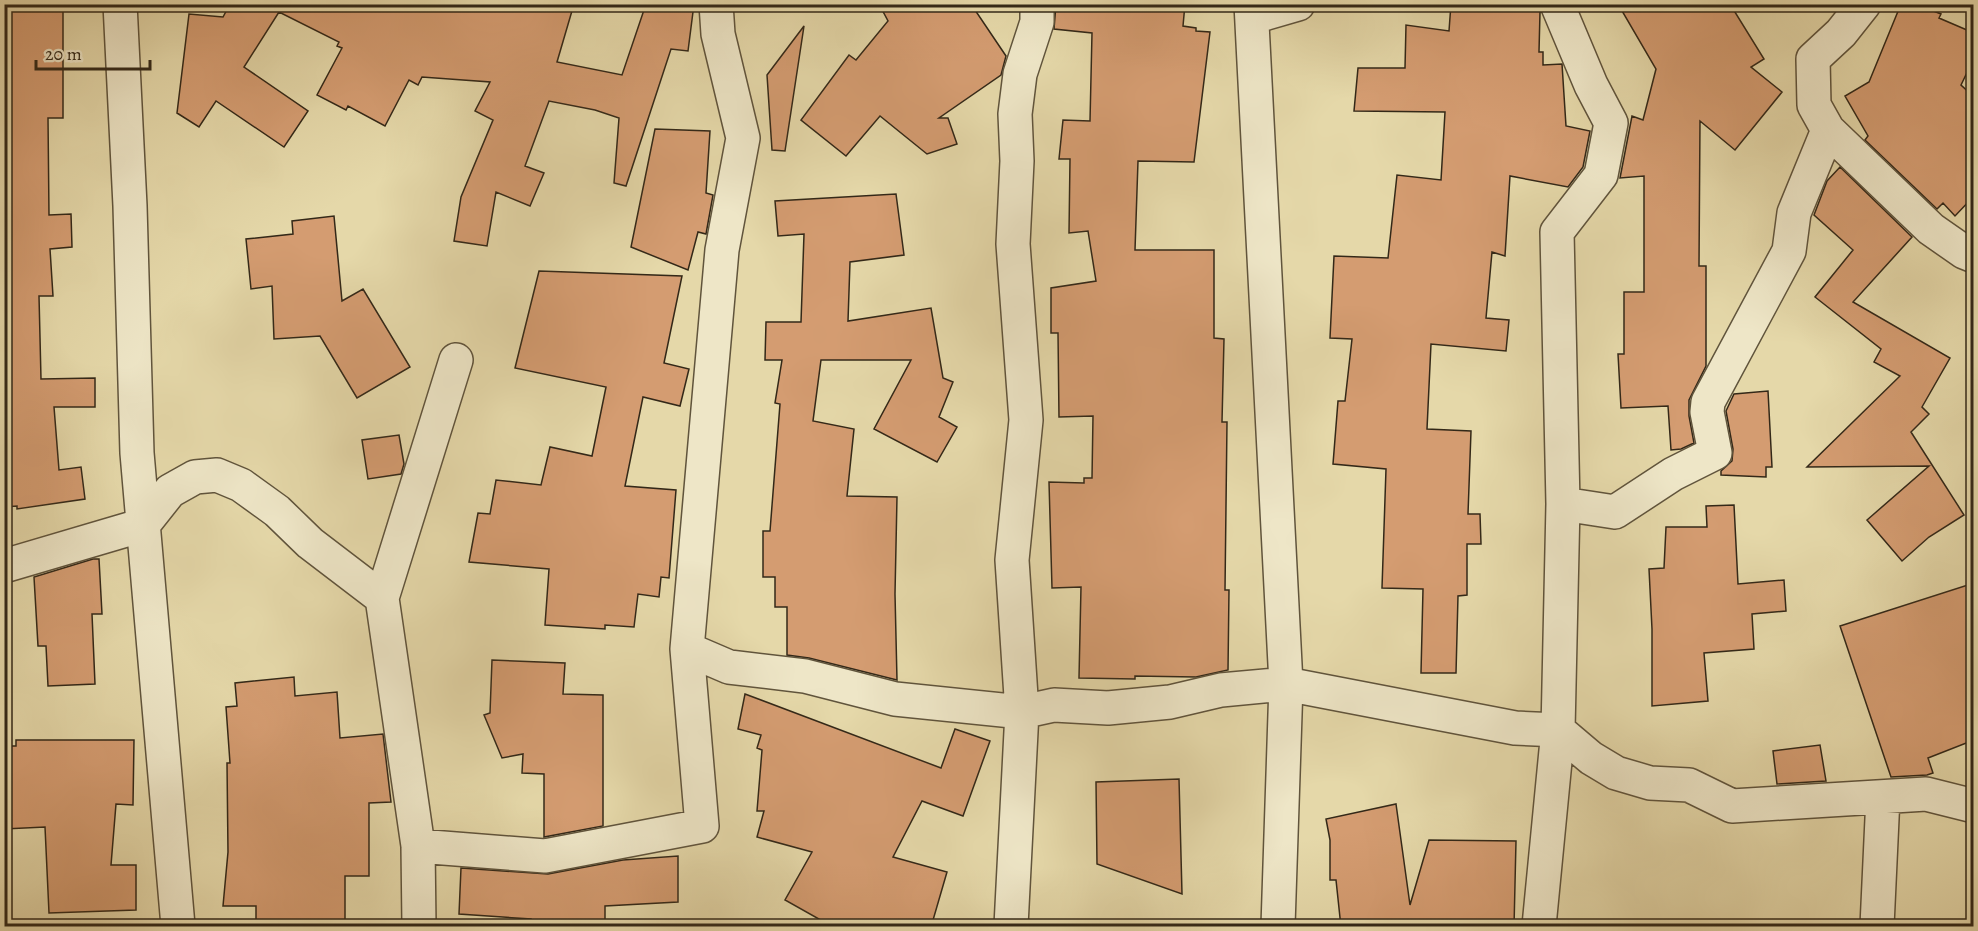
<svg xmlns="http://www.w3.org/2000/svg" width="1978" height="931" font-family="Alegreya,serif">
<style>
.building{fill:#d49c71;stroke:#332818;stroke-width:1.5}
.lines{fill:none;stroke-linecap:round;stroke-linejoin:round}
.street-casing{stroke:#60543c;stroke-width:36}
.street{stroke:#eee6c7;stroke-width:33}
</style>
<rect width="100%" height="100%" fill="#e5d8a9"/>
<filter id="stains"><feTurbulence type="fractalNoise" baseFrequency=".00333" numOctaves="4"/><feColorMatrix values="0 0 0 0 .2 0 0 0 0 .09 0 0 0 0 .02 0 0 0 .5 -.17"/></filter>
<radialGradient id="worn" r=".72"><stop offset=".6" stop-color="#630" stop-opacity="0"/><stop offset="1" stop-color="#630" stop-opacity=".3"/></radialGradient>
<path class="building" d="M4,4H63V118H48L49,215L71,214L72,247L50,249L53,296H39L41,379L95,378V407H54L59,470L81,467L85,499L17,509V506L4,507V393H8L4,318Z
M230,4H574L557,62L622,75L646,4H694L688,51L671,49L626,186L614,183L619,118L595,110L549,101L525,166L544,173L530,206L496,192L487,246L454,241L461,197L493,120L475,111L490,82L422,77L418,85L409,80L385,126L348,106L346,110L317,95L342,48L337,46L339,42L279,12L244,67L308,111L284,147L216,101L199,127L177,113L189,14L223,17Z
M879,4H971L1006,56L1001,75L939,118H948L957,144L927,154L880,116L846,156L801,120L849,55L856,60L888,21Z
M1056,4H1185L1183,26L1196,28V31L1210,32L1194,162L1138,161L1135,250H1214V338L1224,339L1222,422H1227L1225,590H1229L1228,670L1196,677L1135,676V679L1079,678L1081,587L1052,588L1049,482L1084,483V478H1092L1093,416L1059,417L1058,333H1051V288L1096,281L1088,231L1069,233L1070,159H1059L1063,120L1090,121L1092,33L1054,29Z
M1451,4H1539L1540,12L1539,52H1543V65L1562,64L1566,126L1590,131L1583,167L1568,187L1510,176L1505,256L1492,252L1486,318L1509,320L1506,351L1431,344L1427,429L1471,431L1468,514H1480L1481,544H1467V595L1458,596L1456,673H1421L1423,589L1382,588L1386,469L1333,464L1338,401H1345L1352,339L1330,338L1334,256L1388,258L1397,175L1441,180L1445,112L1354,111L1358,68H1405L1406,25L1449,31Z
M1618,4H1730L1764,59L1751,67L1782,92L1735,150L1700,121L1699,266H1706V366L1689,400V416L1694,443L1681,449L1671,450L1668,406L1621,408L1618,354H1624V292H1644V176L1620,178L1632,116L1643,120L1656,69Z
M1901,4H1916L1941,14L1939,18L1974,33V58L1961,85L1974,97V196L1955,216L1943,203L1937,209L1865,140L1868,136L1845,96L1869,82Z
M804,26L785,151L772,150L767,75Z
M655,129L710,131L706,193L713,195L706,234L698,232L688,270L631,247Z
M1840,167L1912,237L1853,302L1950,358L1922,407L1929,414L1911,432L1964,515L1929,537L1902,561L1867,520L1929,466L1807,467L1900,376L1874,362L1881,349L1815,297L1853,250L1814,215L1827,181Z
M896,194L904,255L850,262L848,321L931,308L943,378L953,382L939,417L957,427L937,462L874,429L911,360H821L813,421L854,429L847,496L897,497L895,594L897,680L809,658L787,655V607H775V577H763V531H770L780,404L775,403L782,360H765L766,322H801L804,234L778,236L775,201Z
M334,216L342,301L363,289L410,367L357,398L320,336L274,339L272,286L251,289L246,239L293,234L292,221Z
M539,271L682,276L664,363L689,369L680,406L643,397L625,486L676,490L669,578L661,577L659,597L638,594L634,627L605,625V629L545,625L549,569L469,562L478,513L490,514L496,480L541,485L550,447L592,456L606,387L515,368Z
M1768,391L1772,467H1766V477L1721,475V471L1732,461L1733,449L1726,411L1734,394Z
M399,435L404,464L401,474L368,479L362,440Z
M1734,505L1738,584L1784,580L1786,611L1752,614L1754,649L1704,653L1708,701L1652,706V629L1649,569L1664,568L1666,527H1707L1706,506Z
M93,559H99L102,614H92L95,684L48,686L46,646H38L34,577Z
M1974,583V740L1928,758L1933,773L1927,775L1891,777L1840,626Z
M492,660L565,663L563,694L603,695V826L544,837V774L522,773L523,754L502,758L484,715L490,713Z
M294,677L295,696L337,692L340,738L383,734L391,802L369,803V876H345V927H256V906H223L228,852L227,763H230L226,707L237,706L235,683Z
M745,694L941,768L955,729L990,741L963,816L922,801L893,857L947,872L931,927H833L785,900L812,852L757,837L764,811H757L762,750L757,748L761,735L738,729Z
M16,740H134L133,805L116,804L111,865H136V910L49,913L45,827L4,829V746H16Z
M1820,745L1826,781L1777,784L1773,751Z
M1179,779L1182,894L1097,864L1096,782Z
M1396,804L1410,905L1429,840L1516,841L1514,927H1341L1336,880H1330V840L1326,819Z
M678,856V902L605,906V927H531V919L459,914L461,868L548,874L623,860Z"/>
<g class="lines">
<g class="street-casing">
<path id="street" d="M120,4L130,206L137,453L178,926
M1251,4L1286,684L1278,926
M1864,4L1841,33L1813,59L1814,105L1828,130L1931,229L1964,252L1974,256
M1253,17L1298,4
M1563,504L1615,512L1673,474L1715,453L1707,412L1708,402L1789,251L1794,213L1828,130
M4,566L143,525L170,491L195,477L217,475L241,485L277,511L310,543L382,598
M687,649L729,667L805,676L895,699L1022,712L1054,705L1108,708L1170,702L1221,690L1286,684L1515,728L1558,730L1591,758L1616,773L1650,783L1689,785L1732,806L1926,794L1974,806
M418,846L545,856L702,826L687,649L722,250L743,138L718,34L716,4
M419,926L418,846L382,598L456,360
M1011,926L1022,712L1012,560L1026,420L1013,244L1017,161L1015,114L1020,74L1037,22V4
M1539,926L1558,730L1563,504L1557,232L1601,175L1611,123L1591,85L1557,4
M1877,926L1883,797"/>
</g>
<use href="#street" class="street"/>
</g>
<rect width="1978" height="931" fill="none" stroke="#e5d8a9" stroke-width="24"/>
<rect x="6" y="6" width="1966" height="919" fill="none" stroke="#332818" stroke-width="3"/>
<rect x="12" y="12" width="1954" height="907" fill="none" stroke="#332818" stroke-width="1.5"/>
<path d="M36 60v9h114v-9" fill="none" stroke="#332818" stroke-width="3"/>
<text x="45" y="60" font-size="18" fill="#332818" stroke="#eee6c7" stroke-width="4.5" paint-order="stroke">20 m</text>
<rect width="100%" height="100%" filter="url(#stains)"/>
<rect width="100%" height="100%" fill="url(#worn)"/>
</svg>
